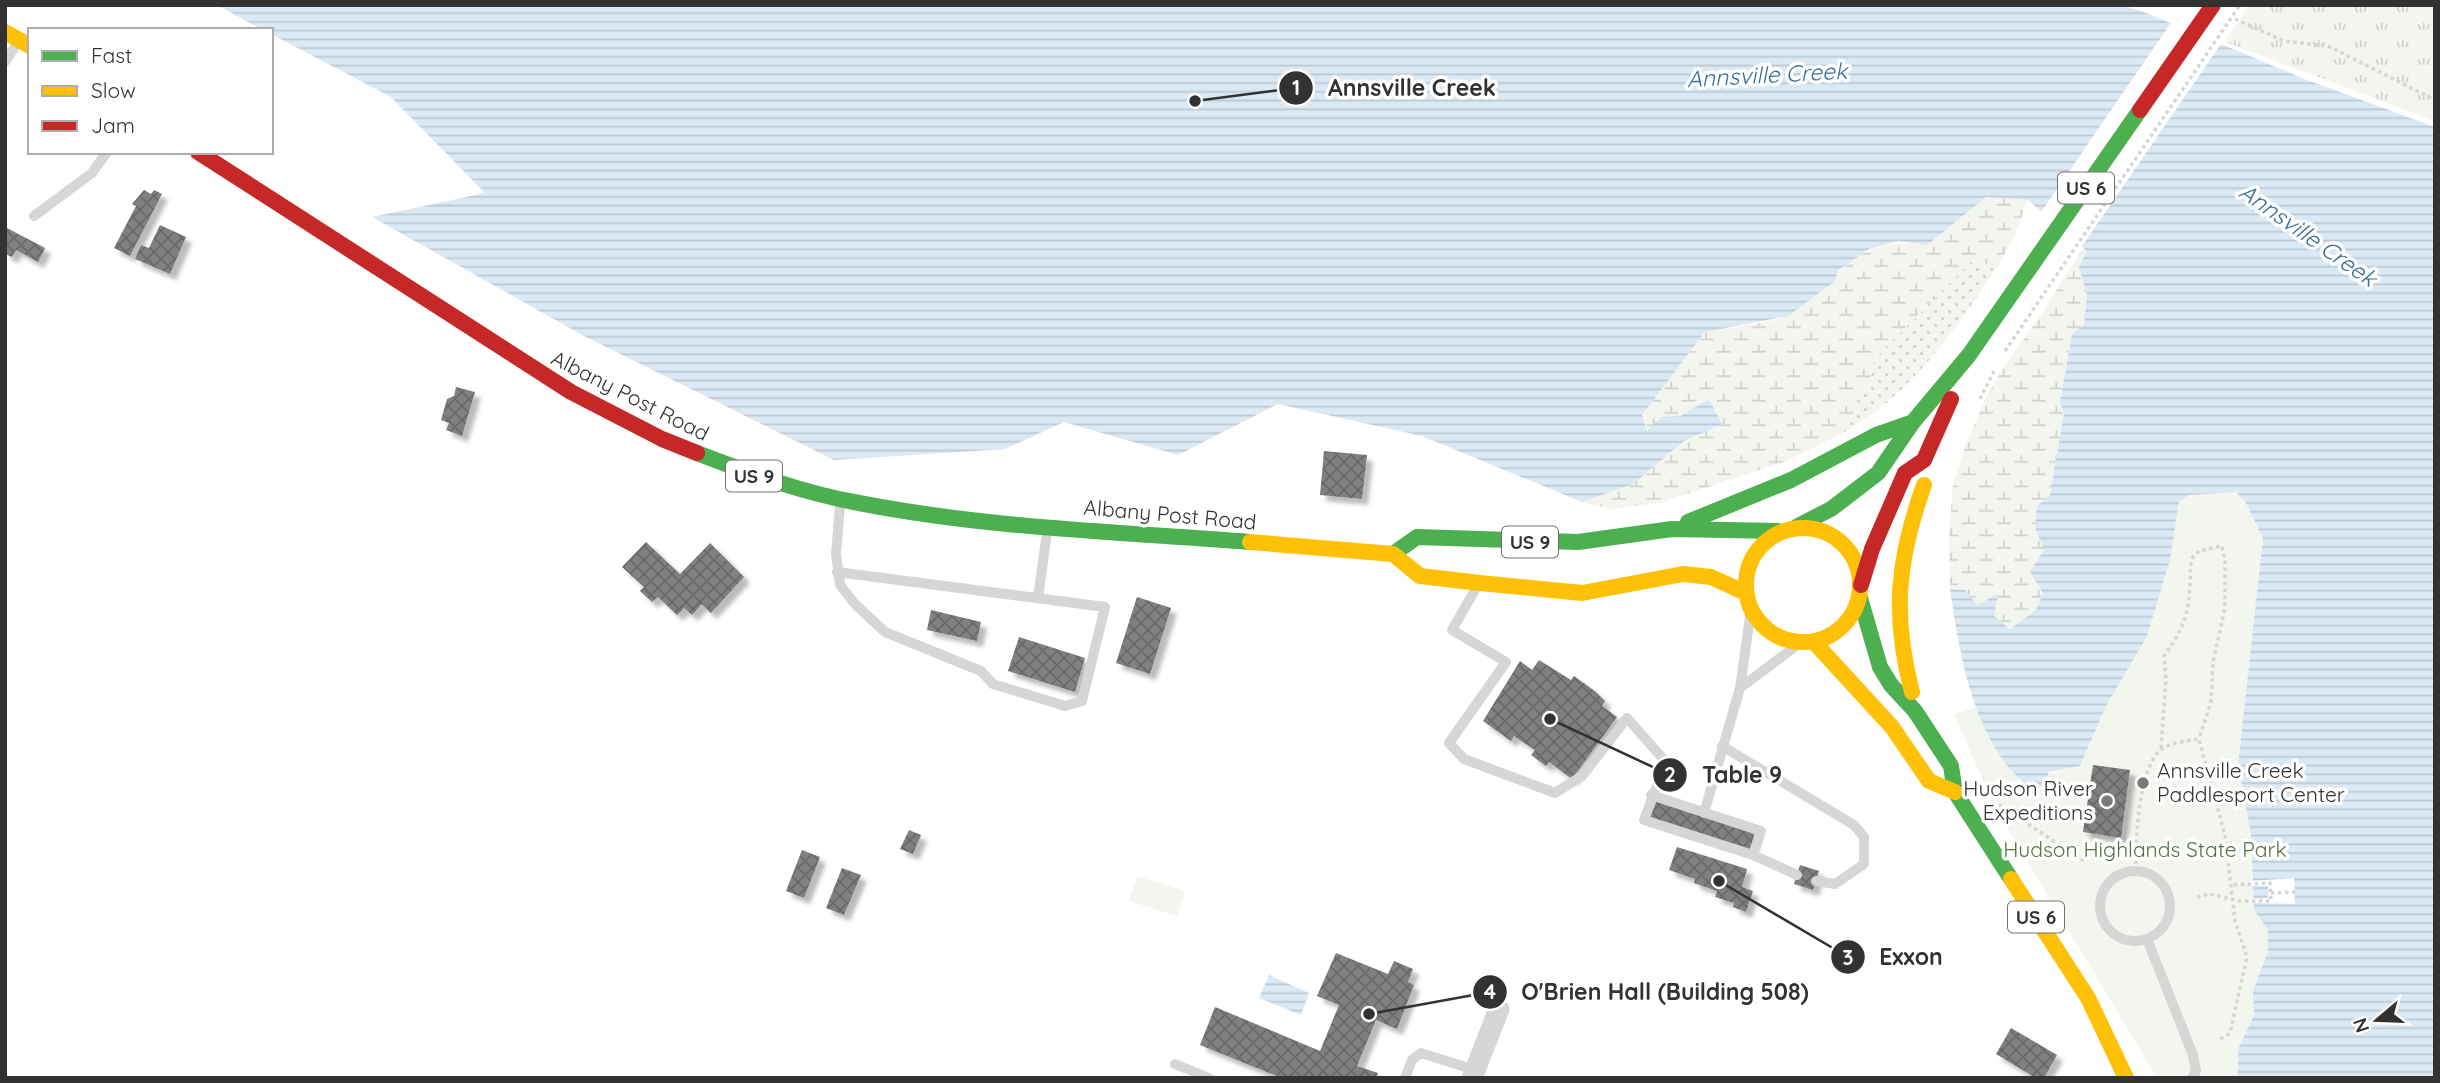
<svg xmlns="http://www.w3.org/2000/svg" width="2440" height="1083" font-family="Quicksand,sans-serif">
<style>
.grass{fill:url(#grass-dots)}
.wetland{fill:url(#wetland-marsh)}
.park{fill:url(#park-tufts)}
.pitch{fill:#f2f6ee}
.water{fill:url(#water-rules)}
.pier{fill:#fff}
.building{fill:url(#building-cross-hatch);filter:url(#shadow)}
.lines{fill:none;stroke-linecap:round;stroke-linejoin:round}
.path{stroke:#d6d6d6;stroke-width:3.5;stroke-dasharray:3.5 3.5;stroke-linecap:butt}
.lane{stroke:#d6d6d6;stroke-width:10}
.street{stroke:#d6d6d6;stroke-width:21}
.fast{stroke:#4caf50;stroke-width:16}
.slow{stroke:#ffc107;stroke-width:16}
.jam{stroke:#c62828;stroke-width:16}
.path-bridge{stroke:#d6d6d6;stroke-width:3.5;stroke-dasharray:3.5 3.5;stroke-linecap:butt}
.poi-dot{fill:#7a7a7a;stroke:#fff;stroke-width:2.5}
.labels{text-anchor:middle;stroke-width:7;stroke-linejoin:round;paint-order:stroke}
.shield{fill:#fff;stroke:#707070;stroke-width:2}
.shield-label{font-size:19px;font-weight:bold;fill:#323232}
.street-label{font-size:21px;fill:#323232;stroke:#fff}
.poi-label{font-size:21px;fill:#323232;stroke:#fff;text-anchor:start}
.park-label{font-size:21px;fill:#52713c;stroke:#fff}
.water-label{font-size:23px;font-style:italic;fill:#3a6f99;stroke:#fff}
.leader{fill:none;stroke:#323232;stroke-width:2.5}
.callout-dot{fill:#323232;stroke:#fff;stroke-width:2.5}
.mark-label{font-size:21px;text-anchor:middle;font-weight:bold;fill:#fff}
.callout-label{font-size:23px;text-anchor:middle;font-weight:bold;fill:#323232;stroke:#fff;stroke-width:7;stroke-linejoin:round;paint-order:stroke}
</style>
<defs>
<pattern id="grass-dots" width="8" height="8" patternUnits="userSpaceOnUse" patternTransform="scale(1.75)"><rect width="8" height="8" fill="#f2f6ee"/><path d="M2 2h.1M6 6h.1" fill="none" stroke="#d0d3cd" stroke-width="1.8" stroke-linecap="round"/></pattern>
<pattern id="wetland-marsh" width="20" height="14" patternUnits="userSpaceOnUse" patternTransform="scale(1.75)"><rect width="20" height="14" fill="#f2f6ee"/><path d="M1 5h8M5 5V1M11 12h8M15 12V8" fill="none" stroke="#d0d3cd"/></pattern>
<pattern id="park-tufts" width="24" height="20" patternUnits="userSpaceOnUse" patternTransform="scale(1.75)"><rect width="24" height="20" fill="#f2f6ee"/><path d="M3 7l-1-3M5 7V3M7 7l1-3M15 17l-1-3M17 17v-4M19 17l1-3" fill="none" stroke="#d0d3cd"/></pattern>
<pattern id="water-rules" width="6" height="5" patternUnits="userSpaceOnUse" patternTransform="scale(1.75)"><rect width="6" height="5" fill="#dbe9f4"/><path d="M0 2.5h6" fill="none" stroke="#bcc8d2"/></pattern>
<pattern id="building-cross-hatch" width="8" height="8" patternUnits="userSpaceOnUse" patternTransform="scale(1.75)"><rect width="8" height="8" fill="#808080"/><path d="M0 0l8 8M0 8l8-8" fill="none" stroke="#696969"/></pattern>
<filter id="shadow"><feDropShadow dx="6" dy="6" stdDeviation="2" flood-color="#0004"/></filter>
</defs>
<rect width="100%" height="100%" fill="#fff"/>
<path class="grass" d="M1971,262L1998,266C1953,332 1914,392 1843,433L1864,393L1879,354Z"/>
<path class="wetland" d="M1986,197L2028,200L2014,238L1998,266L1971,262L1879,354L1864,393L1843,433L1784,462L1660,503L1611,509L1582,502L1633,484L1684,441L1722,424L1709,399L1679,416L1661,417L1647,432L1642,415L1705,332C1723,328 1777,323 1789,314C1843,279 1850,235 1927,245Z
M2083,248L2088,252L2079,267L2087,295L2084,325L2072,334L2060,402L2064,412L2050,496L2037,506L2044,550L2030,572L2043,593L2036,610L2011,629L1977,605L1965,590L1950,589L1949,535L1953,485L1965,447L1984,401L2004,366L2039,318Z"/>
<path class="park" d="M2249,5H2435V121L2225,42Z"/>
<path class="pitch" d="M2236,491L2245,501L2263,538L2238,764L2251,835L2254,910L2268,930V951L2253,991L2254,1015L2238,1049V1078H2157L1993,804L1954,714L1976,707L1990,738L2021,781L2080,766L2170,560L2179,502L2189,495Z
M1137,876L1185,891L1177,916L1129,901Z"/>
<path class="water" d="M217,5H2120L2139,10L2307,80L2435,127V1078H2238V1049L2254,1015L2253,991L2268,951V930L2254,910L2251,835L2238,764L2263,538L2245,501L2236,492L2189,495L2179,502L2170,560L2147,636L2106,706L2080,766L2049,772L2043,786L2030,788C1973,744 1960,655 1950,589L1965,590L1977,605L1998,594L1994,616L2010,629L2036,610L2043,593L2030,572L2044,550L2035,527L2037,506L2050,495L2064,413L2060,402L2072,334L2084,325L2087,295L2079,267L2087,251L2028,200L1986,197L1927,245L1898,241L1869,249L1839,270L1834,282L1788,316L1705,332L1642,415L1647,431L1661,417L1680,416L1709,399L1722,424L1684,441L1633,484L1582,502L1422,436L1278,404L1178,455L1064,422L1005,449L834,460L584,336L372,217L485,193L391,97L271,34V30H263Z
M1269,975L1309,993L1301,1015L1259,998Z"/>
<path class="pier" d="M2173,20L2223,41L2080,249L2039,215Z
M2294,878L2295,904L2251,903L2250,899L2268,898V886H2250V881Z"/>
<path class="building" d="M144,190L151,194L154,190L162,194L130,256L114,248L136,206L132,204Z
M160,225L186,237L170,274L135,259L141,245L149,248Z
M5,227L45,248L38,262L16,250L12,257L5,254Z
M456,387L475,392L462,436L446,430L449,423L441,420L447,399L454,396Z
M1324,451L1367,455L1362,499L1320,495Z
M646,542L680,574L710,543L744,577L711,613L702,604L692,615L684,608L677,615L658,597L652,602L640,591L644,587L622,567Z
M1137,597L1171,608L1150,674L1116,663Z
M931,610L981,622L977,641L927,630Z
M1019,637L1085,658L1075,692L1008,671Z
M1539,660L1571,680L1574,676L1596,692L1605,701L1602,706L1617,717L1572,779L1549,762L1546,766L1531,755L1535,750L1514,736L1511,741L1483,721L1520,661L1532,670Z
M2093,765L2130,770L2121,838L2083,832Z
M1655,800L1755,832L1750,850L1649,818Z
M909,830L921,835L913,854L900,849Z
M1677,847L1747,869L1742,887L1753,891L1746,912L1733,907L1734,903L1715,897L1717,891L1694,883L1695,879L1669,870Z
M802,850L820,857L804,898L786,891Z
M1800,865L1819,871L1813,890L1794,884Z
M842,868L861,875L844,915L826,908Z
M1336,953L1388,974L1394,961L1413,969L1408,982L1414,985L1397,1029L1376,1020L1357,1066L1378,1073L1376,1078H1282L1200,1045L1215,1007L1320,1051L1339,1005L1317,996Z
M2011,1028L2057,1055L2044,1078H2036L1996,1054Z"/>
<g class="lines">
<path class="path" d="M2235,19L2284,41L2328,46L2435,100
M1980,399L1994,371
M2161,748L2166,679L2164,656C2191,618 2189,605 2191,559L2199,551L2222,546L2225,561V608L2213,662L2211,702L2199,739
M1999,805L2084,861
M2136,871C2135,844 2138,766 2162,749C2172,742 2187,741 2199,739L2225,836L2235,921L2247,957L2230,1033L2220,1039
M2271,893L2295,892
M2197,897L2210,894L2239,901H2271L2270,883L2231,885"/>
<path class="lane" d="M5,62L16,45
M34,216L92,173L107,152
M837,572L1105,607L1082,701L1065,706L993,684L981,671L885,632L855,604L840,585L836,554L840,506
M1475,590L1452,630L1506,662L1449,743L1464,759L1555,793L1582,776L1627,718L1666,762L1644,820L1753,855L1797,875
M1038,598L1047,532
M1740,688L1800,643
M1722,746L1854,825L1864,837V864L1835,884L1816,881
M1651,795L1761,831L1753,855
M1704,813L1740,688L1751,610
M2100 906a35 35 0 1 1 70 0a35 35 0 1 1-70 0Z
M2147,939L2193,1055L2196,1071L2192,1078
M1175,1064L1209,1078
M1405,1078L1412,1060L1421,1053L1475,1070"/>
<path class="street" d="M1472,1078L1499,1009"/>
<path class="fast" d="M697,453C749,473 803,493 859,503C987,528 1120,532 1250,542
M1688,522L1791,480L1876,435L1913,422
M1796,527L1831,509L1878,473L1913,422L1969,355L2140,110
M1393,554L1417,537L1578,542L1672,529L1778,531
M1860,598L1880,667L1891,685L1915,711L1951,766L1955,792L2011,879"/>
<path class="slow" d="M5,32L30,46
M1746 585a57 57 0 1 1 114 0a57 57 0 1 1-114 0Z
M1250,542L1393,554L1420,576L1480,583L1582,593L1683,574L1711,577L1746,593
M1814,642L1892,727L1929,781L1955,792
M1912,692C1892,615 1897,560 1924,485
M2011,879L2088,998L2126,1078"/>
<path class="jam" d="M2140,110L2213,5
M198,152L571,392L662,439L697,453
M1861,585L1872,549L1905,473L1924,460L1951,399"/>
<path class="path-bridge" d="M2005,351L2240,5"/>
</g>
<g class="poi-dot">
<circle cx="2143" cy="783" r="7"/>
<circle cx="2107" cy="801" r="7"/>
</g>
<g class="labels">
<g class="shield">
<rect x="2058" y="172.5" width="56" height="31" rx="5"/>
<rect x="726" y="460.5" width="56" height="31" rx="5"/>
<rect x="1502" y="526.5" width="56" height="31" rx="5"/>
<rect x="2008" y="901.5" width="56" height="31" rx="5"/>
</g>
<g class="shield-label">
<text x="2086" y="195">US 6</text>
<text x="754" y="483">US 9</text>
<text x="1530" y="549">US 9</text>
<text x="2036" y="924">US 6</text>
</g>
<g class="street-label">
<text transform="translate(630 396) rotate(27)" y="7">Albany Post Road</text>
<text transform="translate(1170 515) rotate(5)" y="7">Albany Post Road</text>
</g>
<g class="poi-label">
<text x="2157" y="778">Annsville Creek<tspan x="2157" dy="24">Paddlesport Center</tspan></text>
<text x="2093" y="796" text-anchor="end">Hudson River<tspan x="2093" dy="24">Expeditions</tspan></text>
</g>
<g class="park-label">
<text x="2145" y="857">Hudson Highlands State Park</text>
</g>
<g class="water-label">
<text transform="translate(1767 75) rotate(-3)" y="8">Annsville Creek</text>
<text transform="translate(2308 235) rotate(35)" y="8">Annsville Creek</text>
</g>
</g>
<path class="leader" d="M1195 101L1296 88M1550 719L1670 775M1719 881L1848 957M1369 1014L1490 992"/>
<g class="callout-dot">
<circle cx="1195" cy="101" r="7"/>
<circle cx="1550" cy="719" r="7"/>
<circle cx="1719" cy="881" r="7"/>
<circle cx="1369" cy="1014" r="7"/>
<circle cx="1296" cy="88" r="18"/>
<circle cx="1670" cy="775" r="18"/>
<circle cx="1848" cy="957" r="18"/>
<circle cx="1490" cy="992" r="18"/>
</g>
<g class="mark-label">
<text x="1296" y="95">1</text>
<text x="1670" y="782">2</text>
<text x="1848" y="965">3</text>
<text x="1490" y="999">4</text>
</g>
<g class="callout-label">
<text x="1412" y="96">Annsville Creek</text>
<text x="1742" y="783">Table 9</text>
<text x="1911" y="965">Exxon</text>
<text x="1665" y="1000">O'Brien Hall (Building 508)</text>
</g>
<rect width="2440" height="1083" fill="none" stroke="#323232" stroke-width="14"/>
<rect x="28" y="28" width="245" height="126" fill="#ffffff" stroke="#adadad" stroke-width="2"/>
<rect x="42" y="51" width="35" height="10" fill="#4caf50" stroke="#adadad" stroke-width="2"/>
<text x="91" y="63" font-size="21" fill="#323232">Fast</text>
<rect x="42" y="86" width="35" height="10" fill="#ffc107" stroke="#adadad" stroke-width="2"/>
<text x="91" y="98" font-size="21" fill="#323232">Slow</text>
<rect x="42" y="121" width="35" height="10" fill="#c62828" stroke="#adadad" stroke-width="2"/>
<text x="91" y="133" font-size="21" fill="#323232">Jam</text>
<g transform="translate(2377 1020) rotate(251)" stroke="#ffffff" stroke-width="5" paint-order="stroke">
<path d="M0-5L12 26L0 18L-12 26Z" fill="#323232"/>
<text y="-10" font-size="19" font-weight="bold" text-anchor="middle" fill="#323232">N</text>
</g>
</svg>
